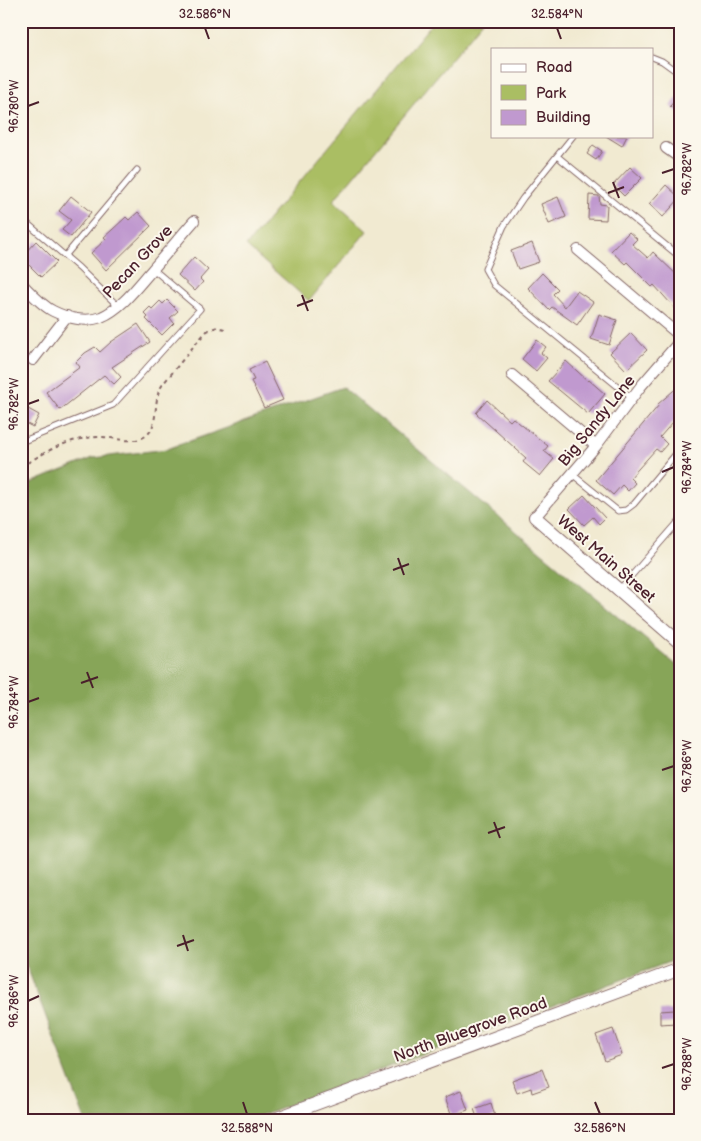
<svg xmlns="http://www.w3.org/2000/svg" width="701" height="1141" font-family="'Balsamiq Sans',sans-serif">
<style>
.green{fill:#aabe63;stroke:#7a6e47}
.forest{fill:#87a559;stroke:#686242}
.building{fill:#c099cf}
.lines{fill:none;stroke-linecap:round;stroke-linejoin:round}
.service-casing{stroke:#846665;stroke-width:7}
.minor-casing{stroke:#846665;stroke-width:12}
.tertiary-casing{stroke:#846665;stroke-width:14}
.path{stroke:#846665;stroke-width:2;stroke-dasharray:4 4;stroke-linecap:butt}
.service{stroke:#fff;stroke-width:5}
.minor{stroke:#fff;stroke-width:10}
.tertiary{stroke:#fff;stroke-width:12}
.ticks{fill:none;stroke:#4a1f2b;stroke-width:2}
.labels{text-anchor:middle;stroke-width:4;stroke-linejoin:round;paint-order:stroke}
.street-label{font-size:16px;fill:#4a1f2b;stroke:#fbf7ec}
.neatline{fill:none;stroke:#4a1f2b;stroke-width:2}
.ticks-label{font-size:12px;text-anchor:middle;fill:#4a1f2b}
</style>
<rect width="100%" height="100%" fill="#fbf7ec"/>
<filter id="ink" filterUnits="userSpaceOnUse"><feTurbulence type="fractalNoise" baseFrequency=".02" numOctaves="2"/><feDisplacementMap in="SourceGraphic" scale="10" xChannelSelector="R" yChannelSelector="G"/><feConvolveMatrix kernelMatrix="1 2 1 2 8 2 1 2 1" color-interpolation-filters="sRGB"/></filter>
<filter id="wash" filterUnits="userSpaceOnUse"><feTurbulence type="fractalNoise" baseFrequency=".0096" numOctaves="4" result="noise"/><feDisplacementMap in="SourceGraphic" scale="20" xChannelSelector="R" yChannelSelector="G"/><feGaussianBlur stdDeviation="1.12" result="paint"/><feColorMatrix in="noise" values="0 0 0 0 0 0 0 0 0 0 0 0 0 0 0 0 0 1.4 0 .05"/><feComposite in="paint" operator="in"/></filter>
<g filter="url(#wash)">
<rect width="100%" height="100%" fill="#f1ead1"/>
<path class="green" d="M434,21H483L333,201L367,231L309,301L246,246Z"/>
<path class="forest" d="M343,387L680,668V958L248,1120H85L21,951V487L93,458L167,449Z"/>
<g id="blocks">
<path class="building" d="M680,95V114L670,106Z
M606,136H627L622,146Z
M593,145L602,151L596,160L587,154Z
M630,167L642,178L624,196L613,185Z
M666,185L680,198L663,217L649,204Z
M589,195L599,196L600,204L607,205L606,220L588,219Z
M71,196L91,212L71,237L62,230L71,220L59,211Z
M558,197L566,217L549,224L541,204Z
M138,212L151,226L106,270L91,253L106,239L104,237L112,230L126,217L129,220Z
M629,232L637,239L632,244L648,258L653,252L680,278V314L654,285L652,287L627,262L625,264L611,251Z
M36,241L57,262L41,277L21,257Z
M532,243L539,262L518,269L511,251Z
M194,257L208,270L200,279L203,282L195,291L178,275Z
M542,273L558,289L553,294L565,307L577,291L593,302L577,325L552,307L549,310L528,288Z
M167,300L178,311L170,318L174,323L162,335L146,319L148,317L144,313L150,307L152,309L160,301L163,304Z
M599,314L617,320L609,345L591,339Z
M138,324L150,342L112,367L121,377L114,384L104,375L60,410L46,392L80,367L76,362L85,353L95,347L100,352L111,342Z
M631,333L647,350L626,370L610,353Z
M537,340L546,347L541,353L547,358L536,371L522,359Z
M566,361L588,381L589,380L605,394L588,414L548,381Z
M265,362L283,400L264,408L251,381L254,380L249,370Z
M680,385V419L675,423L673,422L660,437L667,444L660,452L656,449L630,478L635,483L628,491L622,485L613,495L596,480L659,405L658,404Z
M487,400L510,421L513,418L548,446L544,451L554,459L540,476L523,462L526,458L476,413Z
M21,405L39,415L33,427L21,421Z
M584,495L605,518L599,524L593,517L584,525L569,509Z
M675,1010L676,1023L660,1024V1011Z
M613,1029L622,1055L605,1061L596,1035Z
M542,1069L549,1087L532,1093L531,1088L517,1093L512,1080Z
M461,1091L468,1110L452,1116L445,1097Z
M491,1103L495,1116L485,1120H478L474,1109Z"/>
</g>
</g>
<g filter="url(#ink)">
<use href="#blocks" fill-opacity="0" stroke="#846665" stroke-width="1"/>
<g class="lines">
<g class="service-casing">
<path id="service" d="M652,57L662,61L680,74
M573,136L523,198L504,226L485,269L494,285L632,398
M557,156L680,257
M21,218L79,268L118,306
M65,256L137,170
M21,442L113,405L200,309L153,269
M572,474L618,511L626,510L634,504L680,449
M619,590L680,520
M299,1110L303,1120"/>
</g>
<g class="minor-casing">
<path id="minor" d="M666,148L680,158
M578,250L680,336
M21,283C31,293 41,305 53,311C67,318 86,323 101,317C122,308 137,287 152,270C166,254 180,237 194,221
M33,360L67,316
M512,375L596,446
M535,517L596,446L641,386L680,341"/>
</g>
<g class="tertiary-casing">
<path id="tertiary" d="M535,517L680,643
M272,1120L680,969"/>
</g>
<path class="path" d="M21,467C46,451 72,436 103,437C117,438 135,445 147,435C158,425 154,404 159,391C162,384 168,378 173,372C184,358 195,344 207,331L217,327L225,329"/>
<use href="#service" class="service"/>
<use href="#minor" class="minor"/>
<use href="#tertiary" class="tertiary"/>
</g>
</g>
<path class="ticks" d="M205,28L209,39M557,28L561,39M28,106L39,102M662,173L674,169M613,182L619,198M608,193L624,187M302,295L308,311M297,306L313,300M28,404L39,400M662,472L674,467M398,558L404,575M393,570L409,564M87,672L93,688M81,683L98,677M28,702L39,698M662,770L674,766M494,822L500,838M488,833L505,827M183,935L188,951M177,946L194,940M28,1001L39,996M662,1068L674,1064M243,1102L247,1114M595,1102L600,1114"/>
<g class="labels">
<g class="street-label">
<text transform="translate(137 261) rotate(-47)" y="6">Pecan Grove</text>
<text transform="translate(596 420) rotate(-51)" y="6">Big Sandy Lane</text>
<text transform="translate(607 558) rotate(41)" y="6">West Main Street</text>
<text transform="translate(470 1029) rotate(-20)" y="6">North Bluegrove Road</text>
</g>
</g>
<rect width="701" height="1141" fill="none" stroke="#fbf7ec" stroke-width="55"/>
<rect x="491" y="48" width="162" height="90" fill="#fbf7ec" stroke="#b4a19f"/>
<rect x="501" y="64" width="25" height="8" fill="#ffffff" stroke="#b4a19f"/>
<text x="536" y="72" font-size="15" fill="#4a1f2b">Road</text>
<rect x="501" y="85" width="25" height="15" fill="#aabe63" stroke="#b4a19f"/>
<text x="536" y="98" font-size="15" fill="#4a1f2b">Park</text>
<rect x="501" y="110" width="25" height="15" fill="#c099cf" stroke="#b4a19f"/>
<text x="536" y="122" font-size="15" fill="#4a1f2b">Building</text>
<rect x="28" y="28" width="646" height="1086" class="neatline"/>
<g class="ticks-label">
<text x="205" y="18">32.586°N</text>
<text x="557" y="18">32.584°N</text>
<text transform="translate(14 106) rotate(-90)" y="4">96.780°W</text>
<text transform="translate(687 169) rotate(-90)" y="4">96.782°W</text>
<text transform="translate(14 404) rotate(-90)" y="4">96.782°W</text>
<text transform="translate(687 467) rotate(-90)" y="4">96.784°W</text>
<text transform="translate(14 702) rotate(-90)" y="4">96.784°W</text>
<text transform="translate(687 766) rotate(-90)" y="4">96.786°W</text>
<text transform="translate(14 1001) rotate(-90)" y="4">96.786°W</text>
<text transform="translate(687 1064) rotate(-90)" y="4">96.788°W</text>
<text x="247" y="1132">32.588°N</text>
<text x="600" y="1132">32.586°N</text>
</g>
</svg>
